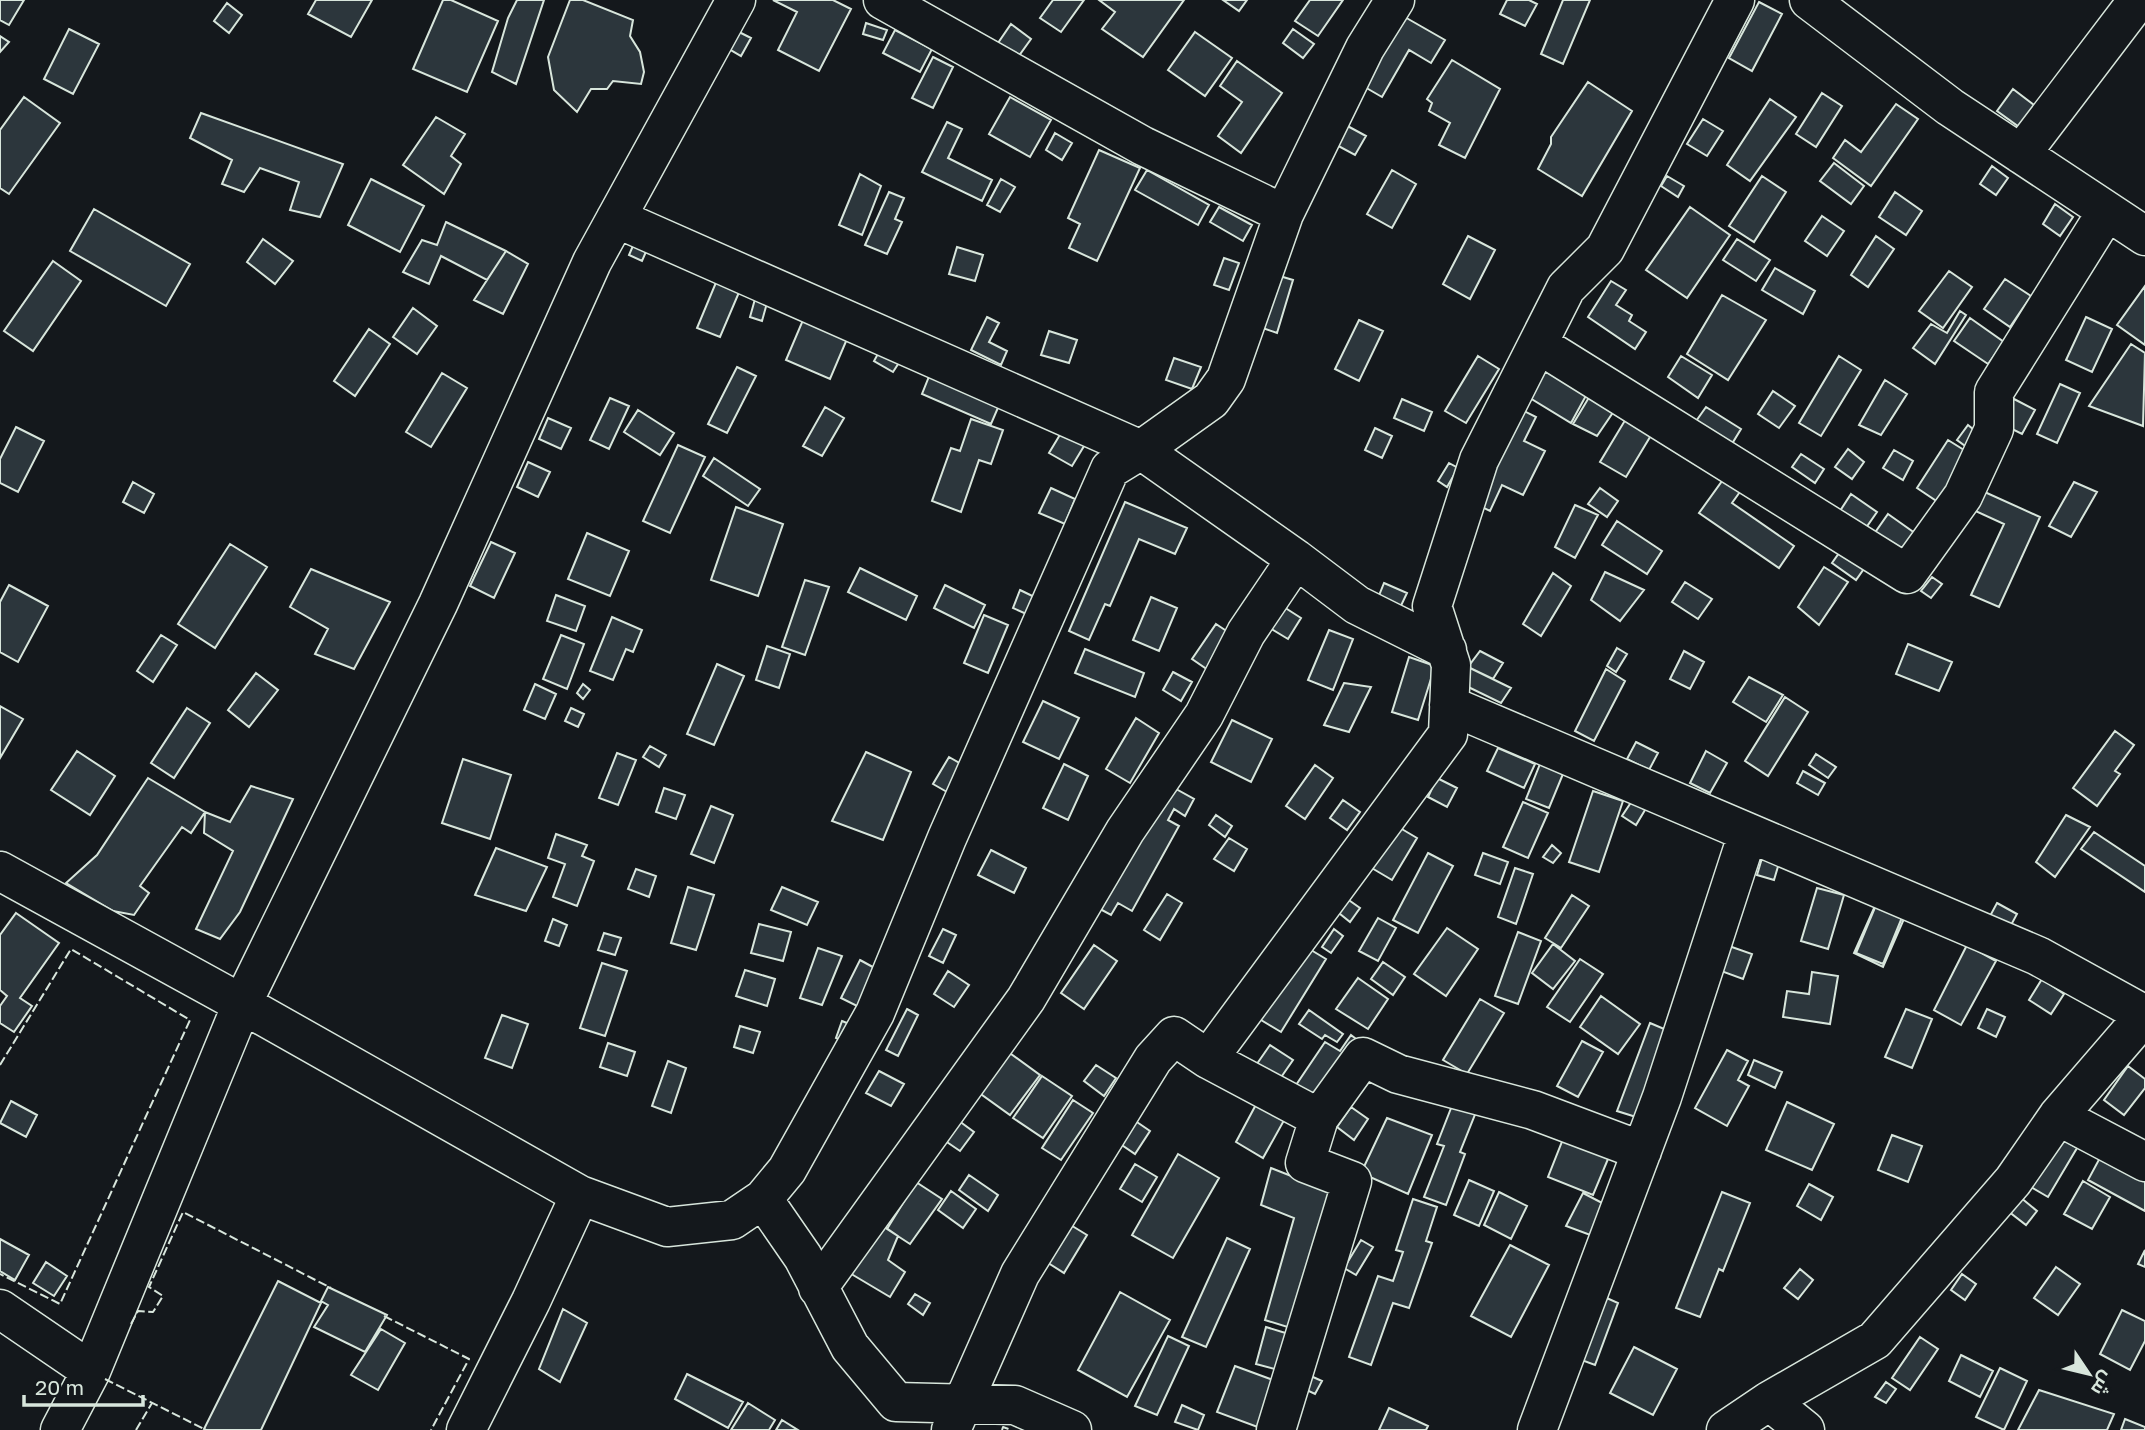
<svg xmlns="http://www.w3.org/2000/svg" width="2145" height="1430" font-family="'Golos Text',Cairo,sans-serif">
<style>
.building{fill:#2c363c;stroke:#d8e6dc;stroke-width:2}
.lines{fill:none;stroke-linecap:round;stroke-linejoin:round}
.minor-casing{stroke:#d8e6dc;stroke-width:41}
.minor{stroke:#14181c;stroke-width:38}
.fence{stroke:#d8e6dc;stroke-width:2;stroke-dasharray:9 3.5;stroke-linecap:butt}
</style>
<rect width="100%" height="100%" fill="#14181c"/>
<path class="building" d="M0,0H24L9,25L0,20Z
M316,0H372L351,37L308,14Z
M443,0H451L498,21L467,92L413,69Z
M517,0H544L516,84L492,72L508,18Z
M570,0H583L633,20L630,36L640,52L644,72L641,84L613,81L607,89H591L577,112L554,90L548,57Z
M773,0H833L851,9L819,71L778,50L797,12Z
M1053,0H1084L1061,32L1040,18Z
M1099,0H1184L1143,57L1102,29L1115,12Z
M1223,0H1247L1239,11Z
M1310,0H1343L1318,36L1295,21Z
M1507,0H1529L1537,4L1525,26L1500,14Z
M1563,0H1590L1563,64L1541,54Z
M1759,2L1782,14L1752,71L1729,58Z
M227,3L242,15L229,33L214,21Z
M1403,16L1445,40L1431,63L1409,50L1382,97L1363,86Z
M866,23L887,30L883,40L863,34Z
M1011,24L1031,39L1018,57L998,43Z
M69,29L99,44L73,94L44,79Z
M733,29L751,38L741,56L724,46Z
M1293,29L1314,44L1303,58L1283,43Z
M895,30L932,49L920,72L883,53Z
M1195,32L1232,58L1205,96L1168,70Z
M0,36L9,42L0,52Z
M933,57L953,67L933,108L912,98Z
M1452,60L1500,89L1465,158L1439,145L1450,123L1429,111L1432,103L1427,99Z
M1237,61L1282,93L1241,153L1218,136L1242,102L1220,86Z
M1588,82L1632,111L1582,196L1538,169L1551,144V137Z
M2013,89L2038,108L2022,129L1997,111Z
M1822,93L1842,106L1816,147L1796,134Z
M24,97L60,123L9,194L0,188V130Z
M1010,97L1051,120L1030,157L989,134Z
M1770,99L1796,117L1750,181L1727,165Z
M1896,104L1918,119L1871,186L1833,158L1845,140L1861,152Z
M201,113L343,164L320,217L290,210L299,182L260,168L244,192L222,184L232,160L190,138Z
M436,117L465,134L451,156L461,164L444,194L403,165Z
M1703,119L1723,131L1707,156L1687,144Z
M947,122L962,129L948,158L992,180L982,201L922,172Z
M1342,123L1366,136L1355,155L1331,142Z
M1055,133L1072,143L1062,160L1046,150Z
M1099,150L1140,168L1097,261L1069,248L1080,224L1068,218Z
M1834,163L1864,186L1851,204L1820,181Z
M1992,166L2008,178L1996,195L1980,184Z
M1147,170L1209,205L1198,225L1135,190Z
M1392,170L1416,184L1392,228L1367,214Z
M860,174L881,186L862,235L839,225Z
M1667,176L1684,186L1678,197L1661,186Z
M1762,176L1786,192L1754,242L1729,226Z
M371,179L424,206L400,252L348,225Z
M1001,179L1015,187L1000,212L987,205Z
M889,192L904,198L895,219L902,222L887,254L865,245Z
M1895,192L1922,211L1906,235L1879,217Z
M2055,204L2073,217L2060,236L2043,224Z
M1219,207L1252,225L1243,241L1210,222Z
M1690,207L1730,235L1687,298L1646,270Z
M94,209L190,264L166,306L70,251Z
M1822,216L1844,231L1827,256L1805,241Z
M446,222L506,251L487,280L441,256L429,284L403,272L422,240L437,245Z
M1468,236L1495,250L1470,299L1443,284Z
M1876,236L1894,249L1868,287L1851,275Z
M263,239L293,261L275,284L247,262Z
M1737,239L1770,260L1756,281L1723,260Z
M635,241L648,247L642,261L629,255Z
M957,247L983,255L975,281L949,274Z
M506,251L528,264L503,314L474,300Z
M1224,258L1239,263L1229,290L1214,285Z
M53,261L81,281L33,351L4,331Z
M1775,268L1815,291L1803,314L1762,290Z
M1949,271L1972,287L1943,328L1919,311Z
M1273,274L1293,280L1277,333L1257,326Z
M2005,279L2031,296L2010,327L1984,309Z
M717,280L740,290L720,337L697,328Z
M1611,281L1626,290L1616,305L1632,315L1629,321L1646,332L1635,349L1588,317Z
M2145,286V345L2117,325Z
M1722,295L1766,320L1728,380L1687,354Z
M755,299L767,303L762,321L750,317Z
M413,308L437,326L417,354L393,337Z
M1960,311L1966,315L1935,364L1913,348L1931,324L1947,333Z
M987,317L999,323L989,342L1007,351L1001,365L971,350Z
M2086,317L2112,329L2092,372L2066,360Z
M1970,318L2004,342L1988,364L1954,341Z
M803,320L847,339L830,379L786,360Z
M1359,320L1383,331L1359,381L1335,369Z
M369,329L390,344L355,396L334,381Z
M1049,331L1077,340L1069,363L1041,355Z
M2131,344L2145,353L2143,426L2089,406Z
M880,350L900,361L893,372L874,361Z
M1478,356L1499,369L1466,423L1445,411Z
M1681,356L1712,375L1698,398L1668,377Z
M1839,356L1861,370L1821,436L1799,423Z
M1174,358L1201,367L1192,389L1166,380Z
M737,367L756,376L727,433L708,424Z
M1544,367L1588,392L1571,423L1525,395Z
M442,373L467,388L431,447L406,432Z
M930,374L1000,403L991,424L922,394Z
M1885,380L1907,394L1881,435L1859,425Z
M2060,384L2080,393L2057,443L2037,434Z
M1773,391L1795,406L1779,428L1758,414Z
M1591,394L1616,408L1597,436L1573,424Z
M610,398L629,406L609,449L590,440Z
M1402,399L1432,412L1424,431L1394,418Z
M2014,399L2035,410L2022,434L2000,423Z
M825,407L844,418L822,456L803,446Z
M1706,407L1741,429L1730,447L1694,424Z
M1518,408L1536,417L1524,441L1545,451L1523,495L1502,485L1490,511L1472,502Z
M638,410L674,433L660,455L624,432Z
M1627,417L1653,432L1626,477L1600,462Z
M548,418L571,428L561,449L539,439Z
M971,419L1003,430L991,464L979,460L961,512L932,501L951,448L960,451Z
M1968,425L1979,434L1968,448L1957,440Z
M16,427L44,441L18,492L0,483V459Z
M1375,428L1392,436L1382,458L1365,450Z
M1061,433L1084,446L1072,466L1049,453Z
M1948,440L1972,455L1941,504L1917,488Z
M678,445L705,457L670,533L643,521Z
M1848,449L1864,462L1852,479L1835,467Z
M1894,450L1913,461L1903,480L1883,468Z
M1801,454L1824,469L1815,483L1792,467Z
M714,458L760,489L748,506L703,476Z
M528,462L550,472L538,497L517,487Z
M1449,463L1458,468L1447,487L1438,481Z
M1725,477L1742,489L1732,503L1794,546L1779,568L1699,513Z
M133,482L154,494L144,513L123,502Z
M2074,482L2097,492L2071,537L2049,526Z
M1051,488L1075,499L1065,524L1039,513Z
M1600,488L1618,501L1607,517L1588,504Z
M1978,489L2040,517L1999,607L1971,595L2004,524L1969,508Z
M1851,494L1877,512L1863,532L1838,514Z
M1125,502L1187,528L1175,554L1139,539L1110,606L1105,604L1089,640L1069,631Z
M1575,505L1598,515L1575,558L1555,547Z
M736,507L783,524L758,596L711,580Z
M1888,514L1919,536L1906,555L1874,534Z
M1617,521L1662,551L1647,574L1602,545Z
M587,533L629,551L610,596L568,579Z
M491,542L515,553L494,598L470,586Z
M230,544L267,567L215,648L178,624Z
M1844,546L1868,563L1856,580L1832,563Z
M1824,567L1848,582L1819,625L1798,607Z
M860,568L917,596L906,620L848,592Z
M311,569L390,602L354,669L315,654L328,629L290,607Z
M1605,572L1644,590L1620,621L1591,600Z
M1553,573L1571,586L1541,636L1523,624Z
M1932,577L1942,584L1931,598L1921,591Z
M805,580L829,587L805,655L782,647Z
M1685,582L1712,599L1698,619L1672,602Z
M1384,583L1407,593L1398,612L1376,603Z
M9,585L48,606L18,662L0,652V602Z
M945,585L985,605L974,628L934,608Z
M1020,590L1049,604L1042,621L1013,608Z
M556,595L585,606L576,631L547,621Z
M1151,597L1177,608L1159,651L1133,640Z
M1276,602L1301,618L1288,639L1263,624Z
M984,615L1008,625L988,673L964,663Z
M612,617L642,630L633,652L626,649L613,680L590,671Z
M1216,624L1237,638L1214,674L1192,659Z
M1329,630L1353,639L1333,690L1308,680Z
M161,635L177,645L153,682L137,671Z
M561,635L584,644L567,689L543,679Z
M1908,644L1952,662L1939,691L1896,674Z
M767,646L790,654L779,688L756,680Z
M1617,648L1627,654L1616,672L1607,666Z
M1085,649L1144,673L1135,697L1075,673Z
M1480,651L1503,663L1493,679L1468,667Z
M1684,651L1704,662L1690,689L1670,679Z
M1409,657L1435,666L1418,720L1392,712Z
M717,664L744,676L714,745L687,734Z
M1468,667L1511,688L1501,703L1458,682Z
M1606,669L1625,681L1594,741L1575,731Z
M1173,672L1192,682L1181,701L1163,690Z
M256,673L278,690L249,727L228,710Z
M1749,677L1783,695L1766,722L1733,702Z
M1344,683L1371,687L1349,732L1324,725Z
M535,684L556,694L545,719L524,710Z
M583,684L590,690L583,699L577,693Z
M1785,697L1808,712L1768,776L1745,761Z
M1043,701L1079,718L1059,759L1023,742Z
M0,706L23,719L0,758Z
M187,708L210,723L174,778L151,763Z
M571,708L584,714L578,727L565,721Z
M1136,718L1159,733L1130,783L1106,769Z
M1232,720L1272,739L1251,782L1211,762Z
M2115,731L2134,745L2115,771L2120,774L2097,806L2073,788Z
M1636,742L1658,753L1649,770L1627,759Z
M650,746L666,755L659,767L643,757Z
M1498,748L1535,764L1524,788L1487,771Z
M77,751L115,776L90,815L51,790Z
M1706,751L1727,763L1710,793L1690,783Z
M866,752L911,772L883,840L832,821Z
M617,753L636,760L618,805L599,798Z
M1816,754L1836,767L1828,778L1809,765Z
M949,757L970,769L954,796L933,784Z
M463,759L511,775L490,839L442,823Z
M1064,764L1088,776L1068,820L1043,808Z
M1540,764L1563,774L1549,808L1526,799Z
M1315,765L1333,778L1305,819L1286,806Z
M1803,771L1825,783L1818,795L1797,783Z
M148,778L205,812L191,833L182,827L140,886L149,893L134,915L113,911L66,883L97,855Z
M1437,778L1457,788L1447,807L1428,797Z
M1167,784L1194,799L1185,816L1174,809L1168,820L1179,826L1132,911L1118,903L1111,915L1100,909Z
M251,786L293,799L240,912L220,939L196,929L233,851L204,833L205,812L230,822Z
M664,788L685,795L676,819L656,812Z
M1593,791L1623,801L1599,872L1569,862Z
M1343,800L1360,812L1347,830L1330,818Z
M1632,801L1645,810L1636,825L1622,816Z
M1523,802L1548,813L1528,858L1503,847Z
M711,806L733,815L714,863L691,854Z
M1216,815L1232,826L1225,837L1209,825Z
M2066,815L2090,827L2055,877L2036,862Z
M1395,825L1417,838L1392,880L1370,867Z
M2094,832L2145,866V892L2081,849Z
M556,834L587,845L582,856L594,861L577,906L553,897L565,864L548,858Z
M1229,838L1247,849L1234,871L1214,859Z
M1552,845L1561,853L1553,863L1543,857Z
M496,848L547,867L526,911L475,895Z
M991,850L1026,868L1014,893L978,875Z
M1428,853L1453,866L1418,933L1393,920Z
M1483,853L1508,862L1500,884L1475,875Z
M1762,858L1779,863L1774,880L1757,875Z
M1515,868L1533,874L1516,924L1498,917Z
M636,869L656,876L649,897L628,889Z
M688,887L714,895L696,950L671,943Z
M782,887L818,902L807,925L771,910Z
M1817,888L1844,895L1828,949L1801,941Z
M1167,894L1182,903L1160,940L1144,930Z
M1572,895L1589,906L1561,948L1545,938Z
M1343,896L1360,908L1350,922L1334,909Z
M1879,897L1907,912L1883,967L1854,953Z
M1997,903L2017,914L2010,927L1990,916Z
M1876,905L1903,915L1883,964L1856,953Z
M16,913L59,943L20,998L32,1006L14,1032L0,1023V1006L7,996L0,990V935Z
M1378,918L1396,928L1378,961L1359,951Z
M553,919L567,925L559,946L545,941Z
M759,924L791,932L783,961L751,953Z
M1447,928L1478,949L1446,996L1414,974Z
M943,929L956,935L943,963L929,956Z
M1334,929L1343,936L1331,953L1322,947Z
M1518,932L1541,941L1518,1004L1495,996Z
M604,933L621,938L615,955L598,950Z
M1301,944L1326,959L1281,1032L1256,1017Z
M1553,944L1575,961L1553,989L1532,973Z
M1094,945L1117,961L1084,1009L1061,993Z
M1967,945L1996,961L1961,1025L1934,1010Z
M1729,946L1752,954L1743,979L1721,971Z
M818,948L842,956L822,1005L800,998Z
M1580,959L1603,974L1570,1022L1547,1007Z
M860,960L882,972L863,1009L841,998Z
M1383,962L1405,977L1393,995L1371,979Z
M602,963L627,971L605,1036L580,1028Z
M745,970L775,979L767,1006L736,996Z
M948,971L969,985L954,1007L934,994Z
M1812,972L1838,976L1830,1024L1783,1017L1787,991L1809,994Z
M1358,978L1388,999L1368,1029L1336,1009Z
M2042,979L2064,994L2051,1014L2029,1000Z
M1601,996L1640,1024L1618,1054L1580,1027Z
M1480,999L1504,1013L1467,1074L1443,1060Z
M907,1009L918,1015L898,1056L886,1050Z
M1906,1009L1932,1019L1912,1068L1885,1057Z
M1987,1009L2005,1017L1996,1037L1978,1028Z
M1309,1010L1343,1034L1337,1042L1325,1035L1322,1039L1299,1024Z
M502,1015L528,1024L512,1068L485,1058Z
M842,1021L857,1027L850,1044L836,1038Z
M1650,1023L1669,1031L1636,1117L1617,1111Z
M740,1026L760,1032L753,1053L734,1047Z
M1351,1035L1360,1042L1319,1105L1294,1088L1325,1042L1340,1051Z
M1582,1041L1603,1052L1578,1097L1557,1086Z
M608,1043L635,1052L627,1076L600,1067Z
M1270,1045L1293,1060L1275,1086L1252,1071Z
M1000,1046L1040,1075L1010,1115L971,1087Z
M1727,1050L1748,1061L1738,1080L1749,1086L1727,1126L1695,1108Z
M1754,1060L1782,1072L1775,1088L1748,1075Z
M668,1061L686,1068L671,1113L652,1106Z
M1096,1065L1116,1078L1104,1096L1084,1081Z
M2128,1066L2145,1079V1088L2124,1115L2104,1100Z
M879,1071L904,1084L891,1106L866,1093Z
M1042,1076L1072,1096L1043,1138L1013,1118Z
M1455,1098L1478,1107L1460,1152L1465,1154L1446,1205L1424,1197L1444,1146L1437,1144Z
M1259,1099L1287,1115L1263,1158L1236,1142Z
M1073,1100L1093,1113L1061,1160L1042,1148Z
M11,1101L37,1115L26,1137L0,1123Z
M1787,1102L1834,1124L1812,1170L1766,1150Z
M1351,1107L1368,1119L1354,1140L1337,1127Z
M955,1118L974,1132L960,1151L941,1138Z
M1131,1118L1150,1131L1135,1154L1116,1141Z
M1387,1118L1432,1135L1408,1194L1361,1173Z
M1567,1129L1613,1147L1593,1195L1548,1177Z
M1892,1135L1922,1146L1908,1182L1878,1170Z
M2060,1138L2077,1148L2048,1197L2031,1187Z
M1178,1154L1219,1178L1173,1258L1132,1235Z
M2102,1154L2145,1177V1211L2088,1180Z
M1135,1164L1157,1177L1142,1202L1120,1189Z
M1271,1168L1332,1192L1294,1329L1265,1320L1294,1218L1261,1205Z
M969,1175L998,1195L988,1211L959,1190Z
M1469,1180L1494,1191L1479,1226L1454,1215Z
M2083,1181L2110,1197L2092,1229L2064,1214Z
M916,1182L942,1199L910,1244L887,1229Z
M1809,1184L1833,1197L1821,1220L1797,1206Z
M951,1191L976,1209L963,1228L938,1210Z
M1499,1192L1527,1206L1511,1239L1484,1225Z
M1722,1192L1750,1203L1723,1271L1719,1269L1700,1317L1676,1308Z
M1583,1193L1608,1206L1593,1236L1566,1226Z
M2020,1197L2037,1211L2026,1225L2008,1211Z
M1413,1199L1437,1207L1426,1241L1432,1243L1409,1308L1393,1303L1371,1365L1349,1357L1378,1276L1393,1281L1403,1252L1396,1250Z
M879,1223L898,1236L888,1260L905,1272L890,1297L848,1272Z
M1069,1224L1087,1235L1064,1273L1045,1261Z
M1227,1238L1250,1249L1206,1347L1182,1337Z
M0,1239L29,1255L15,1280L0,1271Z
M1361,1240L1373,1247L1356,1275L1344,1268Z
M1510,1245L1549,1265L1511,1337L1471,1316Z
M2145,1250V1267L2138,1264Z
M46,1262L67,1276L54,1296L33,1283Z
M2056,1267L2080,1284L2058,1315L2034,1298Z
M1800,1269L1813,1280L1798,1299L1784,1288Z
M1962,1274L1976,1284L1965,1300L1951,1290Z
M278,1281L321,1303L261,1430H206L204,1429Z
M328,1287L387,1315L365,1352L314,1327L328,1305L321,1301Z
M1120,1292L1170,1320L1127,1397L1078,1370Z
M915,1294L930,1303L923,1315L908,1304Z
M1600,1295L1618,1303L1595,1365L1576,1358Z
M563,1309L587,1323L560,1382L539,1369Z
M2122,1310L2145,1321V1341L2130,1370L2100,1354Z
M1266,1327L1292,1335L1282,1371L1256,1364Z
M381,1329L405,1343L378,1390L351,1375Z
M1168,1336L1189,1346L1157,1415L1135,1406Z
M1920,1337L1938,1349L1910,1390L1892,1378Z
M1634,1347L1677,1369L1653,1415L1610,1393Z
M1961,1355L1993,1371L1980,1397L1949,1381Z
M1235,1366L1281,1383L1263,1429L1217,1412Z
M2000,1368L2027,1381L2004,1430L1976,1417Z
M1304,1373L1322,1381L1315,1394L1298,1386Z
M687,1374L743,1402L728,1428L675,1399Z
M1886,1382L1896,1389L1886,1403L1875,1397Z
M2039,1390L2114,1414L2107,1430H2018Z
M748,1403L775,1420L769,1430H731Z
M1182,1405L1204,1415L1198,1430L1175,1422Z
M1389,1408L1428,1426L1426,1430H1379Z
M2125,1419L2145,1427V1430H2121Z
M782,1420L798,1430H776Z"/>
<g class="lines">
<g class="minor-casing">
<path id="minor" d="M883,0L1143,146L1284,214
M1809,0L1950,107L2145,236
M2021,154L2138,0
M616,218L1141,450L1296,559
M1538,344L1907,574L1963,496L1994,429V392L2107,211
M1449,705L2038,956L2145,1015
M0,871L242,1004L580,1195L667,1227L732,1220L763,1199L787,1170L875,1013L947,838L1110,469L1141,450L1211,400L1226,379L1284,214L1365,48L1395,0
M1208,1059L1319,1118L1305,1163L1352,1181L1276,1430
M2058,1116L2145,1162
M1319,1118L1363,1057L1398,1074L1533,1110L1642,1151
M763,1199L803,1257L850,1347L896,1402L1015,1405L1072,1430
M818,1288L1026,999L1125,831L1204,715L1246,633L1296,559L1357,605L1447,650
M0,1309L91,1371
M1769,1401L1805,1430
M60,1430L91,1371L242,1004L438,604L592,262L736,0
M466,1430L531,1301L580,1195
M951,1430L1020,1274L1153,1059L1174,1036L1208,1059L1448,734L1451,665L1432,606L1479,460L1566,288L1605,249L1735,0
M1537,1430L1662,1097L1748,833
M1726,1430L1769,1401L1875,1340L2013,1181L2058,1116L2145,1015"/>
</g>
<use href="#minor" class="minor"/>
<path class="fence" d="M0,1065L71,949L190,1020L60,1304L0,1274
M384,1316L469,1359L431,1430
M131,1324L138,1311L153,1312L163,1296L149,1287L183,1212L331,1288
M105,1379L204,1429
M136,1430L152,1403
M1002,1430L1003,1427L1011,1430"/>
</g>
<g transform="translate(2089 1374) rotate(125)" stroke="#14181c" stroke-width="5" paint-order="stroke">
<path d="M0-5L12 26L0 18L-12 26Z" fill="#d8e6dc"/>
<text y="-10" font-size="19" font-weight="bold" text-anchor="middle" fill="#d8e6dc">ش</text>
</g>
<path d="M24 1395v10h119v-10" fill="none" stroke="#d8e6dc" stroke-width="3.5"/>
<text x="35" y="1395" font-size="21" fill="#d8e6dc" stroke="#14181c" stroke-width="5" paint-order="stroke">20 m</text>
</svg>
